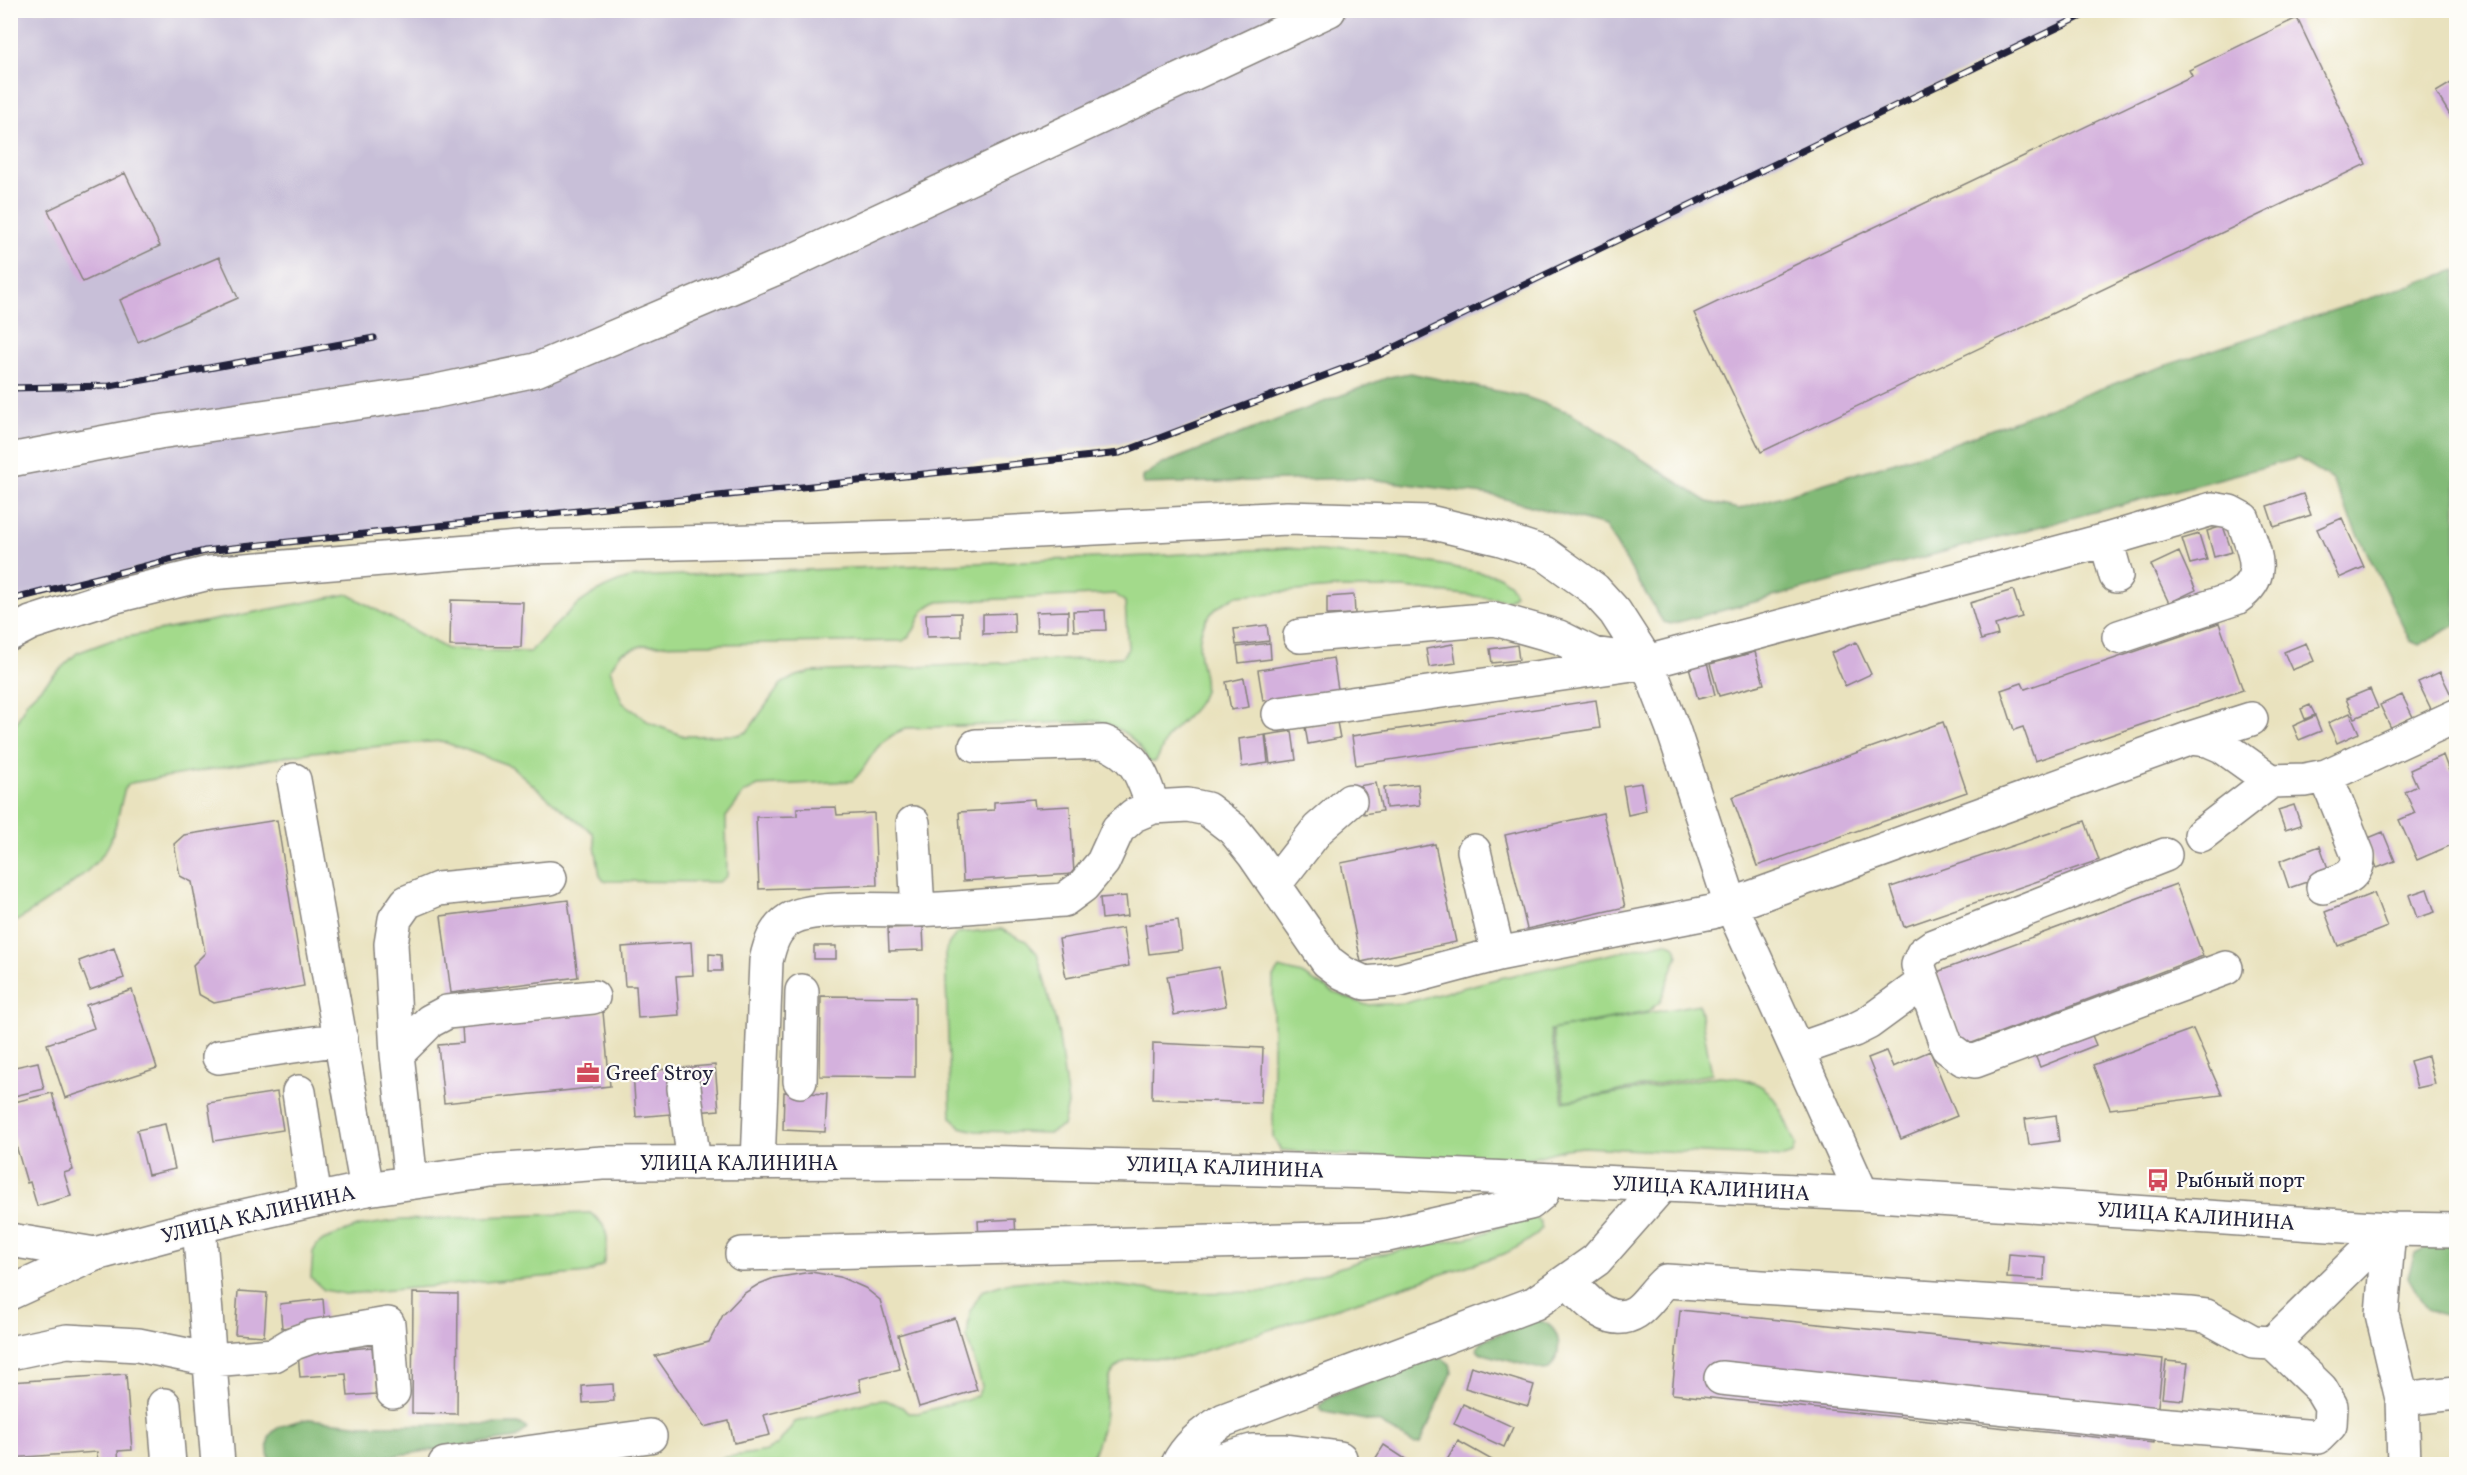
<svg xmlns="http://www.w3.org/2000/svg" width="2467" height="1475" font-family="Vollkorn,serif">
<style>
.industrial{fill:#c8bfd8}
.green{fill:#a3da8b;stroke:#627e63;stroke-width:1.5;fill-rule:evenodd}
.forest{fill:#82ba77;stroke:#526e59;stroke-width:1.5}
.building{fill:#d4b1dd}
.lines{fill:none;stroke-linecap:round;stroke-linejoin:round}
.minor-casing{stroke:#86827c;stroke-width:36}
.major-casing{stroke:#86827c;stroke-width:36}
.minor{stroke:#fff;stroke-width:33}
.major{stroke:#fff;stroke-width:33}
.rail-casing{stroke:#22223b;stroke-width:7}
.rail{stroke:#fdfcf7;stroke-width:4.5;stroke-dasharray:14;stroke-linecap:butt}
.labels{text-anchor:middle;stroke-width:4.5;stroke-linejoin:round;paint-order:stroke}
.poi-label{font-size:21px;fill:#22223b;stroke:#fdfcf7;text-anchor:start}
.street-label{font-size:21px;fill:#22223b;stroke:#fdfcf7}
</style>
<rect width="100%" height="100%" fill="#fdfcf7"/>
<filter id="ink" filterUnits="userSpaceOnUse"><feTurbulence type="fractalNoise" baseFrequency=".0167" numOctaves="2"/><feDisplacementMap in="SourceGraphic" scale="12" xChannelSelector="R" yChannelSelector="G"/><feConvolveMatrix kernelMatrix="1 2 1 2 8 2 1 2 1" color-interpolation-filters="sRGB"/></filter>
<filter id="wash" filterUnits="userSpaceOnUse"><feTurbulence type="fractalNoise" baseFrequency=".008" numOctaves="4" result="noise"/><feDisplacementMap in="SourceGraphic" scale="24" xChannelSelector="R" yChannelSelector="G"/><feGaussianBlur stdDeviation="1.35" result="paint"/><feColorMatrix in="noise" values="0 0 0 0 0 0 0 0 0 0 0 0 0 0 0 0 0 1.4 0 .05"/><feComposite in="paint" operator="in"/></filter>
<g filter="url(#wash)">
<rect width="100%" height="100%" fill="#e9e2be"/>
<path class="industrial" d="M11,11H2084L1809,148L1379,355L1162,437L830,484L205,551L11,601Z"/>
<path class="green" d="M1288,548L1417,560L1499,576L1510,584L1515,594L1509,600L1404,588H1333L1236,596C1208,610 1196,626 1200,658C1202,669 1206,680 1204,690C1199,710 1182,719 1170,734C1163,742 1162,753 1155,762H1149C1137,739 1123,729 1099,721L906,728C896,733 886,738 878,747C868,758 864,772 852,781L758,786L744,793L726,817L727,876L719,882L604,881L600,876L593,833L554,803L511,766L441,741L312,752L131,783L125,788C120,805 117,826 110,842C96,874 40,905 11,925L10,736L27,701L77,653L112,640L348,594L447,649L530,652C564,616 585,590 633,577L1147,556ZM1115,594L1125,602L1128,649L1122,657L811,672L794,677L781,684L747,732L737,735L684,736L650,723L622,702L610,669L621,653L644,645L903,641C924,627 911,614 936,602Z
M1001,929L1026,941L1037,953L1058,1030L1068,1104L1063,1126L1050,1133L976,1131L960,1127L951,1117L945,954L949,943L957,933Z
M1666,942L1675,946L1678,955L1660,1002L1648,1011L1550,1030L1563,1102L1719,1076C1774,1078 1776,1100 1796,1145L1793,1154L1783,1157L1583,1147L1565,1149L1511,1164L1381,1158L1281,1150L1273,1138V977L1279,968L1302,974L1335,993L1366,1005L1405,1003L1500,978Z
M1699,1004L1712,1074L1565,1101L1552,1030Z
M590,1213C611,1226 609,1243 603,1265L588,1273L345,1294L324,1290L311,1278L313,1252L317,1245L323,1240L360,1226L401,1220Z
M1535,1217L1540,1222L1542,1228C1532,1241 1519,1246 1504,1254L1179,1359C1163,1359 1140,1355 1124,1362C1102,1373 1107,1401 1104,1420C1101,1435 1094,1450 1090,1464H717L721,1458L767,1451L778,1444L795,1422L871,1401L886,1400L902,1407L908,1413H918L977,1396L982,1386L967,1337L970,1311L982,1291L1007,1283L1057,1278L1175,1293L1267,1292L1377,1255L1476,1236L1511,1222Z"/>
<path class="forest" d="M2456,270V625L2419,645L2410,641L2332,480L2298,458L1671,624L1663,622L1605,526L1491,495L1362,478L1143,484V477L1162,464L1389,377L1410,373L1526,397L1571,413L1708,502L1739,509L1938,449L2143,373Z
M2432,1244H2456V1318L2449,1317L2426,1309L2408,1277L2415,1253Z
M1538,1320C1562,1327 1564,1351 1549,1369L1544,1370L1480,1353L1477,1350L1479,1344L1485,1339Z
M1442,1358L1450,1364L1452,1373L1420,1443L1414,1444L1380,1423L1321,1411L1319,1406L1331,1396L1433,1359Z
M309,1419L363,1425L521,1424L527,1429L516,1438L338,1464H271C259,1429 279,1425 309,1419Z"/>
<g id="blocks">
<path class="building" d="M2297,18L2366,164L1761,452L1694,313L2192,76L2189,70Z
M2456,80V125L2436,92Z
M125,173L160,246L83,282L48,210Z
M219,257L238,298L138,342L120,300Z
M2303,494L2311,515L2274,527L2267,506Z
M2342,518L2364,567L2339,578L2317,529Z
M2223,526L2232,552L2214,557L2207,531Z
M2199,534L2207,560L2190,564L2182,539Z
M2179,552L2196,590L2169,603L2151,565Z
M2013,590L2022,617L1995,625L1998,635L1981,640L1970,603Z
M1354,595L1355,614L1327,615V597Z
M451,600L523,602L521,647L450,646Z
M1105,610L1106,630L1074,631L1073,611Z
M1068,611V631L1037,632L1036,612Z
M961,613V636L927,637L926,614Z
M1014,613L1015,633L983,634V614Z
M2219,623L2243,690L2035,761L2023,727L2014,730L2001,690L2022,683L2025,689Z
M1267,625L1269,641L1236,645L1234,629Z
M1856,642L1871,674L1845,686L1831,653Z
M1270,643L1271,659L1239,663L1237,647Z
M2306,643L2314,661L2292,670L2284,652Z
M1453,644L1456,663L1429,667L1426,649Z
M1517,645L1519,660L1492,663L1490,649Z
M1755,652L1764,684L1719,696L1710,664Z
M1333,658L1338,689L1263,701L1258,670Z
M1707,662L1715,695L1698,699L1689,667Z
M2440,672L2453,699L2431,709L2418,682Z
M1244,678L1249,707L1231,710L1226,682Z
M2370,689L2378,708L2355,718L2346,699Z
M2402,695L2413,717L2391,728L2380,705Z
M1596,700L1600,728L1356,765L1352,736Z
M2310,705L2315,715L2305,719L2301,709Z
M2350,713L2359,733L2337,743L2328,723Z
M2315,716L2321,731L2299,740L2293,726Z
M1337,722L1340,738L1308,744L1305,727Z
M1943,722L1967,792L1757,866L1732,797Z
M1292,731L1296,760L1270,764L1266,735Z
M1265,735L1268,763L1242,767L1239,739Z
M2443,755L2449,771L2456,767V843L2417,860L2399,820L2415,813L2405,792L2417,786L2410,770Z
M1376,783L1382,811L1364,814L1358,786Z
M1641,783L1646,811L1628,815L1623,786Z
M1418,784L1420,805L1386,808L1384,787Z
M1034,799L1035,808L1070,806L1074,874L963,881L959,812L994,810V802Z
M2294,805L2301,825L2285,830L2278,810Z
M836,807L837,815L874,813L877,885L759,889L756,817L797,816V808Z
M1603,813L1625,907L1527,929L1505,835Z
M277,820L304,986L214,1003L198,994L193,965L205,953L192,882L180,876L174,844L184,835Z
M2085,821L2099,860L1904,927L1891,887Z
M2383,832L2395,861L2377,868L2366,839Z
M1435,844L1456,942L1361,962L1341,863Z
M2320,846L2330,874L2289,888L2280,861Z
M2176,884L2203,956L1964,1046L1937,972Z
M2427,889L2435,912L2417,918L2409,895Z
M2374,893L2387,927L2338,946L2325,912Z
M1126,896L1128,916L1102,919L1100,898Z
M568,900L578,977L451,993L441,916Z
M1178,920L1182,950L1149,954L1145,925Z
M923,927L924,950L889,951L888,928Z
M1123,928L1129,966L1066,978L1059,939Z
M691,942L693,975L676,976L679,1015L638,1018L636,986H625L622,947Z
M814,946H836V959H814Z
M114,948L124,978L90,990L79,961Z
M709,954L721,955L722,971H709Z
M1219,967L1226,1006L1174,1015L1167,976Z
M132,990L157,1068L65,1098L47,1044L94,1028L86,1005Z
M821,996L915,997V1077L820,1076Z
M603,1012L610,1086L444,1103L438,1045L463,1043L462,1026Z
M2088,1026L2096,1045L2040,1067L2032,1048Z
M2193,1029L2222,1095L2110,1109L2093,1065Z
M1153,1043L1263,1048L1261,1103L1152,1099Z
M1886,1051L1893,1067L1930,1051L1957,1116L1901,1139L1868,1058Z
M2428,1056L2435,1084L2417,1088L2410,1061Z
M38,1062L44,1089L10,1097V1068Z
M715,1065L719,1110L636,1117L633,1072Z
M277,1092L283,1130L214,1141L208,1103Z
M784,1092L827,1094L825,1132L783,1130Z
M52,1093L73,1170L64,1173L71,1196L37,1206L30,1182L27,1183L10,1125V1103Z
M2056,1115L2059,1141L2029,1145L2025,1119Z
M165,1124L175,1169L148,1175L137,1130Z
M1015,1219L1016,1238L979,1239L978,1221Z
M2009,1254L2045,1257L2044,1280L2007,1278Z
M811,1272L840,1277L865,1288L880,1300L900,1369L859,1379L861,1391L764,1415L770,1435L734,1443L729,1421L704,1427L655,1356L709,1342L723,1315L743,1294L759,1284L774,1278Z
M238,1291L267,1293L264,1336L235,1334Z
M413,1293L458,1294L457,1414L412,1413Z
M323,1299L325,1323L282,1328L280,1304Z
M1680,1310L2163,1359L2154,1443L1672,1394Z
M955,1318L977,1390L919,1407L898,1335Z
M372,1347L376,1394L348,1396L346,1374L300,1377L298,1354Z
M2166,1361L2188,1363L2183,1400L2162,1398Z
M1471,1366L1534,1385L1528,1406L1465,1388Z
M126,1374L132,1450L118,1451L119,1464H98L97,1452L10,1458V1382Z
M613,1384L614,1401L583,1403L582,1386Z
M1463,1404L1513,1427L1504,1447L1454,1424Z
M1458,1441L1499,1464H1455L1447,1460Z
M1384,1445L1413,1464H1372Z"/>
</g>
</g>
<g filter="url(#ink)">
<use href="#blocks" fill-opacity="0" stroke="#86827c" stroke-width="1.5"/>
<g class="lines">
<g class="minor-casing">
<path id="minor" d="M10,460L159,432L432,392L536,370L786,264L1329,10
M2106,540L2116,576
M10,634L31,623L112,597L209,573L531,547L939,536L1287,518L1429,522L1501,539L1544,553L1594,589L1615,612L1647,662L1673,729L1731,905L1862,1194
M1300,636L1495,619L1559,637L1593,654L1622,658
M1279,714L1647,662L2106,540L2212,509L2230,512L2243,519C2253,551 2270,575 2236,598L2119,637
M2191,738L2251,719
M976,746L1103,742C1137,755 1142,775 1153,807
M294,780L367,1189
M913,823L918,910
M2201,835L2271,781
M1474,851L1498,954
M1275,884L1318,829L1350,801
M2323,887C2341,880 2359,878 2358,855L2326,776
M1924,982L1947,1047L1963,1059L1975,1061L2226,968
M1797,1050L1854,1030L1868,1023L1924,982L1918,965L1923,953L1933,946L2165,855
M397,1054L430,1021L447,1012L593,997
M219,1057L341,1039
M800,1081L802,991
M684,1088L694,1163
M299,1092L315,1200
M758,1163L766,961C770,944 774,929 790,919C813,905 888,911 918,910C967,908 1016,903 1064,900L1083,886L1103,862L1118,829L1134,815L1153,807L1188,805L1207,809L1233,829L1254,855L1327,961L1343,973L1365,983L1400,980L1498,954L1712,912L2191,738L2208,740L2222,746L2271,781L2305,780L2326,776L2456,716
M411,1182L397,1054L391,944L395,919L407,902L438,889L550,878
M199,1226L218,1464
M2389,1229L2382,1314L2402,1399L2404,1464
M10,1240L95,1254
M742,1254L1365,1238L1388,1235L1530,1203L1542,1193L1545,1180
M1568,1281C1585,1299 1609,1329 1636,1312C1647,1305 1654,1291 1666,1281L2189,1314L2206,1316L2253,1342L2273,1343L2389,1229
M10,1353L67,1341L138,1345L211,1360L274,1355L294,1343L311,1337L388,1324L393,1392
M1721,1378L2157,1424L2318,1437L2330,1425L2331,1406L2321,1389L2273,1343
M2402,1399L2456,1393
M164,1405L169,1464
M445,1464L650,1436
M1178,1464C1188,1444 1205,1431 1224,1420L1535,1303L1596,1260L1662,1185
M1206,1464L1252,1451H1286L1340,1458"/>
</g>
<g class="major-casing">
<path id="major" d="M10,1293L95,1254L199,1226L315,1200L367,1189L491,1171L603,1163L970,1162L1376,1172L1862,1194L2389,1229L2456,1230"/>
</g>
<use href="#minor" class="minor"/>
<use href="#major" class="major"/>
<g class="rail-casing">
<path id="rail" d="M10,388L110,386L374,338
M10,600L205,551L1120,453L1379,355L2094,10"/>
</g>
<use href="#rail" class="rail"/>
</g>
</g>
<defs>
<g id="office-bare" transform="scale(1.8)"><path d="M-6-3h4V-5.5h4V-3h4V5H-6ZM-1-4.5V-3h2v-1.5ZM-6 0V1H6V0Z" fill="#d1495b" stroke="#fdfcf7" stroke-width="2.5" paint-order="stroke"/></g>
<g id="bus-bare" transform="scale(1.8)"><path d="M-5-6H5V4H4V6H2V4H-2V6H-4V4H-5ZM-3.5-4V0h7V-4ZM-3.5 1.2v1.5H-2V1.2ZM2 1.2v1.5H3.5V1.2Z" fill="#d1495b" stroke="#fdfcf7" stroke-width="2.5" paint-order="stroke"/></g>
</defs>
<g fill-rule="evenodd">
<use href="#office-bare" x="588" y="1073"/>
<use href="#bus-bare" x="2158" y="1180"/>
</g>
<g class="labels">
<g class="poi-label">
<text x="606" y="1080">Greef Stroy</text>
<text x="2176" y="1187">Рыбный порт</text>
</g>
<g class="street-label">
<text x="739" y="1170">УЛИЦА КАЛИНИНА</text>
<text transform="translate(1225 1167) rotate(2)" y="7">УЛИЦА КАЛИНИНА</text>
<text transform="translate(1711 1188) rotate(3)" y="7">УЛИЦА КАЛИНИНА</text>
<text transform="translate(258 1214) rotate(-13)" y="7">УЛИЦА КАЛИНИНА</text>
<text transform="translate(2196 1216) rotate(4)" y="7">УЛИЦА КАЛИНИНА</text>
</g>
</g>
<rect width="2467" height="1475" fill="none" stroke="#fdfcf7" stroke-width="36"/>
</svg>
